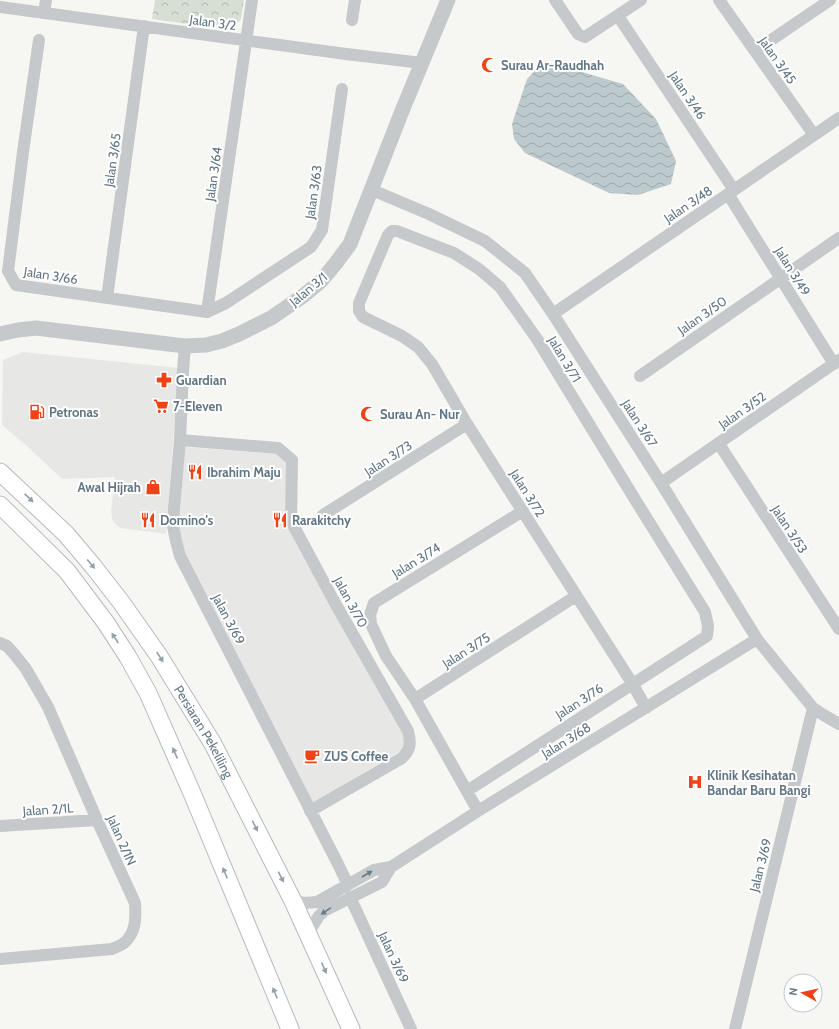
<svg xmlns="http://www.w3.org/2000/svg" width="839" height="1029" font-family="Cabin,sans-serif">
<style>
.built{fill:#e7e7e5}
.park{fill:url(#park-crowns)}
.water{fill:url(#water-waves)}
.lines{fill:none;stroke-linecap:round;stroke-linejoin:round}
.secondary-casing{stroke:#b5bbbf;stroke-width:19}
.minor{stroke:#c5c9cc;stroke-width:12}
.tertiary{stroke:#c5c9cc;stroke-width:15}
.secondary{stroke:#fff;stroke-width:17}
.oneway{fill:#91a0aa}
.oneway2{fill:#677b8a}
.labels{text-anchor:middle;stroke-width:4;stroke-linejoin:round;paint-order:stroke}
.street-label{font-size:13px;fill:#627786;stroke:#fff}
.poi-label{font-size:13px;font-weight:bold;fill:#627786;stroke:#fff;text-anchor:start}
</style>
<defs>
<pattern id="park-crowns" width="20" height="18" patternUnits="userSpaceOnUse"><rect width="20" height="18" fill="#d7ded3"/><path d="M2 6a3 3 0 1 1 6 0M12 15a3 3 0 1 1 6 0" fill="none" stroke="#b2b9b1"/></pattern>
<pattern id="water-waves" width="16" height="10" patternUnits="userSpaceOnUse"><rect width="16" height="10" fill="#bcc9cd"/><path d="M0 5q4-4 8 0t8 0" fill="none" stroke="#9ca8ac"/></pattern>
</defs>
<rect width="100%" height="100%" fill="#f6f6f2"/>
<path class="built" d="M23,352L179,368L166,534L120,528L114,523L112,518L111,511L115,477L62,479L27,446L2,425L3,360Z
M184,447L276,454L287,463L286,521L402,730L405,748L313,803L186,557L180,539L178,524Z"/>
<path class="park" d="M155,0H244L241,19L231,30L152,19Z"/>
<path class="water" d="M544,61L623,84L656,119L676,161L671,184L638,195L609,193L525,153L514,139L512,124L527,79Z"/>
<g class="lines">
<g class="secondary-casing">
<g id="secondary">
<path id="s1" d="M0,472L66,534L93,566L121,602L159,656L213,744L293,901L351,1029"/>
<path d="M0,505L67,571L106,623L128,657L148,693L192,793L290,1029"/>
</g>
</g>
<path class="minor" d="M555,0L578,34L585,37L641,0
M719,0L814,135
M0,7L346,54L422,63
M44,13L46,0
M618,16L734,190
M352,20L355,0
M39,40L23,152L8,271L16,285L207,312
M755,51L830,0
M372,190L429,214L485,241L525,273L553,314L661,483L757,639L813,708L822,714L839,724
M728,194L834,364
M107,298L144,26
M207,312L252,0
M207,312L226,303L311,247L322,230L342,89
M553,314L839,118
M185,346L183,371L180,440L174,508L173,526L176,541L180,556L338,864L348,885
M640,376L839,238
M180,440L278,448L292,460L291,521L335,603L408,731C411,743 411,749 402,758L310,811
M719,444L839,629
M661,483L839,360
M323,515L467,424
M0,643L7,646L15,655L26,669L48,707L97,820L135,903C136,918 136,933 124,943C120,946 116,947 112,949L0,959
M415,699L576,596
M467,791L707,636L708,626L705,612L636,501L537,339L500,287L479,269L454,253L397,231H392L388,235L359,303V311L363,317L402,336L418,347L432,364L467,424L632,683L646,708
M478,811L415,699L386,656L371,624L370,615L374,603L523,511
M0,826L97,820
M350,897L411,1029
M293,901L305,903L317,902L374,870L391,867L478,811L757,639
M308,933L319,916L324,911L382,882L391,867
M735,1029L813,708"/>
<path class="tertiary" d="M0,334L18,330L36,328L185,346L206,345L222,341L239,334L271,318L303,296L321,281L336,263L350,244L402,111L448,0"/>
<use href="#secondary" class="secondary"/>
</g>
<defs><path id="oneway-solid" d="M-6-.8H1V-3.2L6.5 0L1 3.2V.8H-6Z"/></defs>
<g class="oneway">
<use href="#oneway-solid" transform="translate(29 498) rotate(44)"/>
<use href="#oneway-solid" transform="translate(91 564) rotate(50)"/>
<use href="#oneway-solid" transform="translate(115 638) rotate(-123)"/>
<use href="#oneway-solid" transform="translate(160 657) rotate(57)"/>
<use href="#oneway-solid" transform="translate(175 753) rotate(-114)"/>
<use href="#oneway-solid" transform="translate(255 826) rotate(63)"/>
<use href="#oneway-solid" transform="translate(225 873) rotate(-112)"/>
<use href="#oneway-solid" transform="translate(281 877) rotate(63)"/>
<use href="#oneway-solid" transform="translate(324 968) rotate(66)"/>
<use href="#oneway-solid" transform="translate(275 993) rotate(-112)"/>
</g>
<g class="oneway2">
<use href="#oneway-solid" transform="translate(367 874) rotate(-30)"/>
<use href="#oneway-solid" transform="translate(326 911) rotate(146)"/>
</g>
<defs>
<g id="mosque-bare" transform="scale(1.2)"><path d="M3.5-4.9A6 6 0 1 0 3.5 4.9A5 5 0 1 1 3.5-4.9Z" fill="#f14217" stroke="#fff" stroke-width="2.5" paint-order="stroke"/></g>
<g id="pharmacy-bare" transform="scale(1.2)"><path d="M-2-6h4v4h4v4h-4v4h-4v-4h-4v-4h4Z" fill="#f14217" stroke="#fff" stroke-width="2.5" paint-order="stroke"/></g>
<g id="supermarket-bare" transform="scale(1.2)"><path d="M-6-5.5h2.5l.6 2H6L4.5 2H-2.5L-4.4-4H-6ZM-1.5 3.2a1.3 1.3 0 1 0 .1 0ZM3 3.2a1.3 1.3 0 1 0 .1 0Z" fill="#f14217" stroke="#fff" stroke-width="2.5" paint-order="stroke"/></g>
<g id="fuel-bare" transform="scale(1.2)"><path d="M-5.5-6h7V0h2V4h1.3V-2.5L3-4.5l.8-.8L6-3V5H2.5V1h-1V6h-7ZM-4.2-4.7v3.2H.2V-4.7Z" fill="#f14217" stroke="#fff" stroke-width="2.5" paint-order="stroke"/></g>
<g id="restaurant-bare" transform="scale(1.2)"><path d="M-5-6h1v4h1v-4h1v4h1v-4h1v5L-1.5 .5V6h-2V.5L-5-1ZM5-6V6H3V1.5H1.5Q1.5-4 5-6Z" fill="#f14217" stroke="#fff" stroke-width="2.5" paint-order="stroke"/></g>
<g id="shop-bare" transform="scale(1.2)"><path d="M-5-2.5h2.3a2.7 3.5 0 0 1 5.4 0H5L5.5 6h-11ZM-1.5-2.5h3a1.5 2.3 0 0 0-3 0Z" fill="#f14217" stroke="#fff" stroke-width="2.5" paint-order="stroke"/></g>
<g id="cafe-bare" transform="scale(1.2)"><path d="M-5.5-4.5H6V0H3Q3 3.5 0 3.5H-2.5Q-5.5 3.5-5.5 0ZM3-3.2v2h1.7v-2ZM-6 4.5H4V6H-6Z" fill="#f14217" stroke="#fff" stroke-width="2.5" paint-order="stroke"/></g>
<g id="hospital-bare" transform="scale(1.2)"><path d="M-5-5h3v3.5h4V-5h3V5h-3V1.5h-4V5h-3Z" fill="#f14217" stroke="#fff" stroke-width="2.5" paint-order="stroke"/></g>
</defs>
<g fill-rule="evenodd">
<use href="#mosque-bare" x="489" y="65"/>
<use href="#pharmacy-bare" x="164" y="380"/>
<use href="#supermarket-bare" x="161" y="406"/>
<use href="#fuel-bare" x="37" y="412"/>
<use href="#mosque-bare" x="368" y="414"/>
<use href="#restaurant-bare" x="195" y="472"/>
<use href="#shop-bare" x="153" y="487"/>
<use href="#restaurant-bare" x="148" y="520"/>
<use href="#restaurant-bare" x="280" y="520"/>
<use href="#cafe-bare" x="312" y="756"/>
<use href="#hospital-bare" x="695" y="782"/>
</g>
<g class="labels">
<g class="street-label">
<text transform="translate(213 22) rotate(8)" y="5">Jalan 3/2</text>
<text transform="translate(778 60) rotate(55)" y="5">Jalan 3/45</text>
<text transform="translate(688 95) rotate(56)" y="5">Jalan 3/46</text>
<text transform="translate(112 160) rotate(-82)" y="5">Jalan 3/65</text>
<text transform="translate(213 174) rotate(-82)" y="5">Jalan 3/64</text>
<text transform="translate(313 192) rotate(-82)" y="5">Jalan 3/63</text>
<text transform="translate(688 204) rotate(-34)" y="5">Jalan 3/48</text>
<text transform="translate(793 271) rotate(58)" y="5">Jalan 3/49</text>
<text transform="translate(51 275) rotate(9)" y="5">Jalan 3/66</text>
<text transform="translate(308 289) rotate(-40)" y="5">Jalan 3/1</text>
<text transform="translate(702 315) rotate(-35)" y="5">Jalan 3/50</text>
<text transform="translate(565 359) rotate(59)" y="5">Jalan 3/71</text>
<text transform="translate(742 410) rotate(-35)" y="5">Jalan 3/52</text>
<text transform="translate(640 423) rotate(57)" y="5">Jalan 3/67</text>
<text transform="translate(388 458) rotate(-33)" y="5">Jalan 3/73</text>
<text transform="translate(528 493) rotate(58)" y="5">Jalan 3/72</text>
<text transform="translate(790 529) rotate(57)" y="5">Jalan 3/53</text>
<text transform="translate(416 560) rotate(-32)" y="5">Jalan 3/74</text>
<text transform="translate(351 602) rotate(61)" y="5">Jalan 3/70</text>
<text transform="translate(229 619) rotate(62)" y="5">Jalan 3/69</text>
<text transform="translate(466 650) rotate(-33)" y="5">Jalan 3/75</text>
<text transform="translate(579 701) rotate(-33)" y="5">Jalan 3/76</text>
<text dy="5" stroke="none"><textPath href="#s1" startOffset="332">Persiaran Pekeliling</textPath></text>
<text transform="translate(566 740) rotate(-32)" y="5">Jalan 3/68</text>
<text transform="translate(48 809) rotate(-4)" y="5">Jalan 2/1L</text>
<text transform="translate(122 840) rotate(66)" y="5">Jalan 2/1N</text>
<text transform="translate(760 865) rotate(-76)" y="5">Jalan 3/69</text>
<text transform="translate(394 957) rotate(65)" y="5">Jalan 3/69</text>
</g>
<g class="poi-label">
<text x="501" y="70">Surau Ar-Raudhah</text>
<text x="176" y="385">Guardian</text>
<text x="173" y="411">7-Eleven</text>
<text x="49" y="417">Petronas</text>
<text x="380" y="419">Surau An- Nur</text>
<text x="207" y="477">Ibrahim Maju</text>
<text x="141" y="492" text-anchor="end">Awal Hijrah</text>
<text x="160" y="525">Domino's</text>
<text x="292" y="525">Rarakitchy</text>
<text x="324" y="761">ZUS Coffee</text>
<text x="707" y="780">Klinik Kesihatan<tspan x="707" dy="15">Bandar Baru Bangi</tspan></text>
</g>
</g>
<g transform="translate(803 993) rotate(278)"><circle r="19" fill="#ffffff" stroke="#c0c9cf"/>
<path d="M0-3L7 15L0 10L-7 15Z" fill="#f14217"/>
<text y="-6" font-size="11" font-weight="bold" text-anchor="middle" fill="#627786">N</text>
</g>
</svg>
